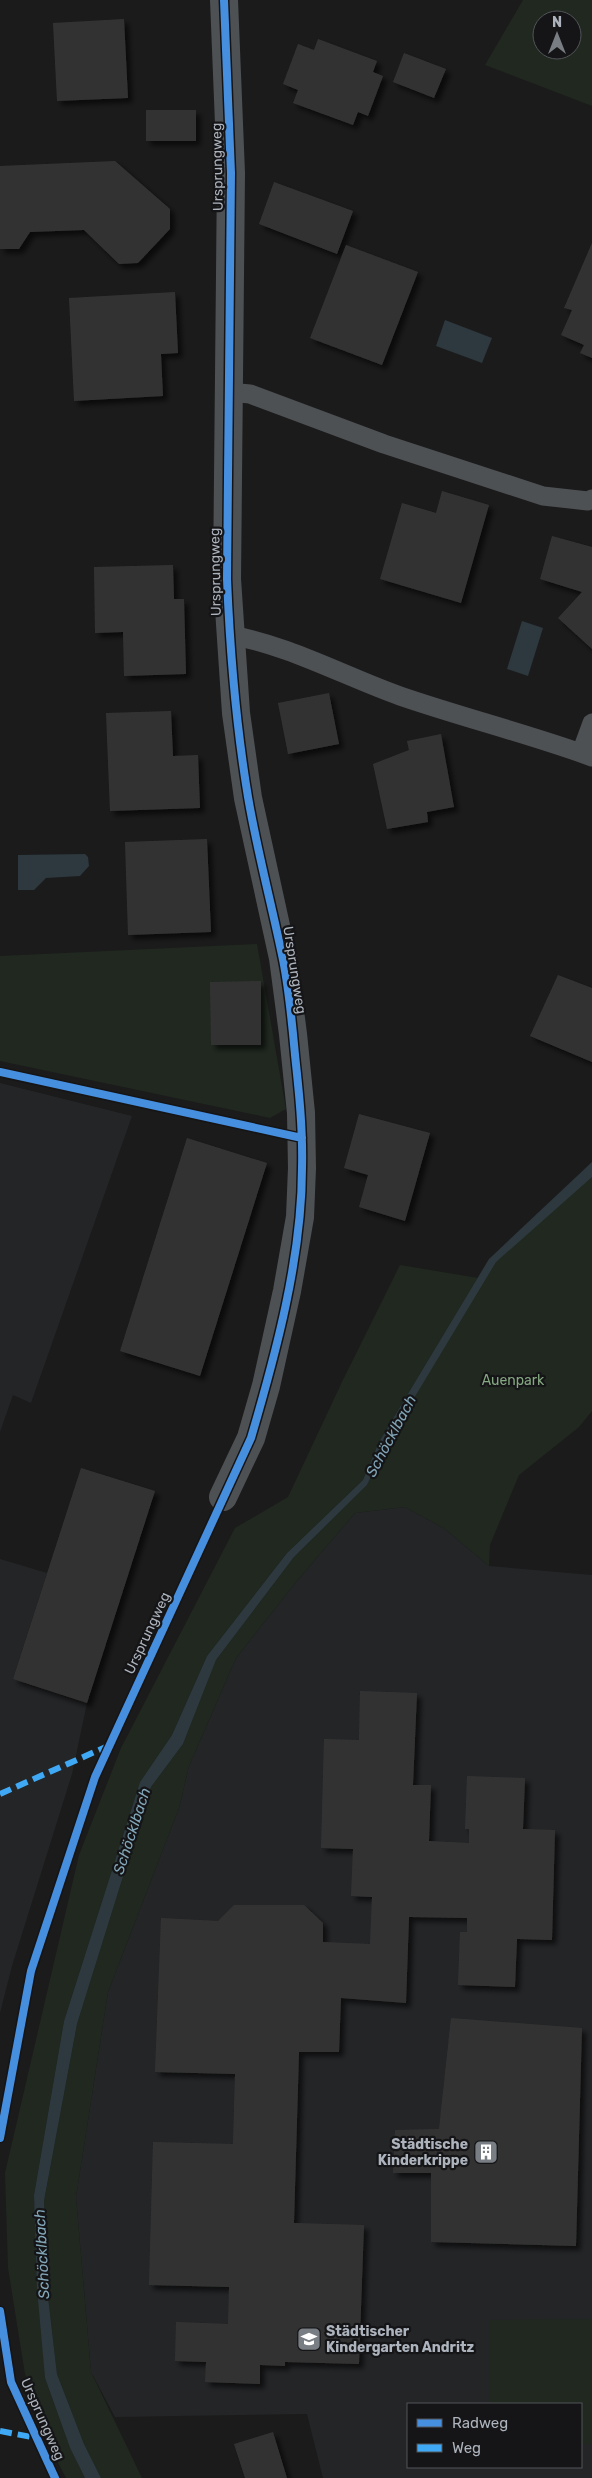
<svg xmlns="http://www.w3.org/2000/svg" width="592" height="2478" font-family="Rubik,sans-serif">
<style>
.built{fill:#242527;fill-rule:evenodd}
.green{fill:#202820;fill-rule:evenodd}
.water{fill:#2d393e}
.building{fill:#333;filter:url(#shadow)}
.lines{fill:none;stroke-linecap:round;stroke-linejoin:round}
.service{stroke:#4e5154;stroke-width:19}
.minor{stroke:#4e5154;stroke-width:28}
.quiet{stroke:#3fa9f5;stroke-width:6;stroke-dasharray:12 6;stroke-linecap:butt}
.cycleway-casing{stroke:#151517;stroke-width:11}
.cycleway{stroke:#468fdf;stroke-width:8}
.labels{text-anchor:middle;stroke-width:4.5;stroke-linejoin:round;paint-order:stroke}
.street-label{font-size:14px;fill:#acb3bc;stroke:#151517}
.park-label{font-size:14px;fill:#85a782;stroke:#151517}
.poi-label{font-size:14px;font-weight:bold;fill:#acb3bc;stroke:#151517;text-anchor:end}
.water-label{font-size:15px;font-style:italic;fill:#82a6b8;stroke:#151517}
</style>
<defs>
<filter id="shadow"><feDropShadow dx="4.5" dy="4.5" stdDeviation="2.5" flood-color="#0009"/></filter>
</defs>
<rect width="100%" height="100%" fill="#1b1b1b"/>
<path class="built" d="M0,1083L132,1116L31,1403L13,1395L0,1432Z
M405,1507L445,1529L489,1566L592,1575V2478H323L307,2414L115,2417L91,2372L76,2197L108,1992L179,1808L189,1766L236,1658L296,1582L355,1513ZM408,2404H581V2467H408Z
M0,1559L47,1573L13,1679L87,1703L72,1774L12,1966L0,2013Z"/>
<path class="green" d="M523,0H592V106L485,65ZM542,20H572V50H542Z
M257,944L286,1109L270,1118L0,1061V956Z
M592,1171V1411L579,1427L519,1475L490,1545L489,1566L445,1529L405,1507L355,1513L296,1582L236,1658L189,1766L179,1808L108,1992L76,2197L91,2372L142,2478H101L84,2444L57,2374L47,2288L44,2201L77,2024L151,1787L183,1744L216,1660L294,1557L367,1485L374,1460L491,1262Z
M400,1265L478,1278L379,1442L363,1480L287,1553L207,1656L172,1735L140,1782L64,2021L34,2195L45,2378L70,2448L85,2478H66L56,2459L25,2374L8,2268L5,2173L79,1855L121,1748L235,1528L288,1497L342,1382Z
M592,2319V2444H581V2404H489V2320Z"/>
<path class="water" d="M445,320L492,338L482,363L436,346Z
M522,621L543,628L528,676L507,669Z
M85,854L88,857L89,866L80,876L46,878L34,890H18V855Z
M592,1162V1177L496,1262L384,1448L367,1485L294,1557L216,1660L183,1744L151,1787L77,2024L44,2201L47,2288L57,2374L84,2444L101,2478H85L70,2448L45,2378L37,2288L34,2195L64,2021L140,1782L172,1735L207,1656L287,1553L363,1480L379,1442L489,1259Z"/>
<path class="building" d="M124,19L128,98L57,101L53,23Z
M318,39L377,61L373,72L383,76L368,116L358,112L353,125L293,103L298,90L283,84L298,44L314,50Z
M404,53L446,69L434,98L393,82Z
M146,110H196V141H146Z
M115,161L170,209V229L138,263L119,264L84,230L30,232L19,249H0V166Z
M274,182L353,211L337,254L259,224Z
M592,243V358L580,353L584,345L561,335L572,310L564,308Z
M346,245L418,272L382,365L310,338Z
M175,292L178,353L161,354L163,396L74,401L69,298Z
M442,491L489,505L461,603L380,579L402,503L436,513Z
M552,536L592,547V649L558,618L582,592L540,579Z
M173,565L174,599H184L186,674L124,676L123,632L95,633L94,567Z
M329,693L339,744L288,754L278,703Z
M171,711L173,756L198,755L200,808L110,811L106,713Z
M441,734L454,807L427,812L428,822L387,829L373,764L409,750L407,741Z
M207,839L211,932L128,935L125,842Z
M558,975L592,988V1062L530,1036Z
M261,981V1045H211L210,982Z
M359,1114L430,1133L405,1221L359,1207L368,1175L344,1168Z
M187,1138L267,1163L200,1376L120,1351Z
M81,1468L155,1491L87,1703L13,1679Z
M360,1691L417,1693L413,1785H431L429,1841L469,1843V1829H465L467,1776L525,1778L523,1829L555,1830L552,1940L517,1939L515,1987L458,1985L460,1932H467V1918L409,1917L406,2003L341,1998L339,2052H299L294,2223L364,2225L359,2364L285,2362V2366L260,2365V2384L205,2382L206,2362L175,2361L176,2322L228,2324L229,2287L149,2285L153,2142L233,2144L235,2074L155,2072L161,1918L218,1921L234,1905H304L323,1923V1942L370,1944L372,1897L351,1896L353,1849L321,1848L324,1739L359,1740Z
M451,2018L582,2028L576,2246L431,2242V2173H393L395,2130L439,2129Z
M273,2432L287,2478H245L234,2444Z"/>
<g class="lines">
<path class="service" d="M228,392L250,394L384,444L543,496L588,501L592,499
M229,635C286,644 346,677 400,696C464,718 529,734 592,757
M581,753L592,723"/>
<path class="minor" d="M223,1497L251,1438L266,1386L287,1291L300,1217L302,1168L301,1113L293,1034L283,958L248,798L236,713L227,579L231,173L224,0"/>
<path class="quiet" d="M0,1794L108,1746
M0,2431L37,2438"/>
<g class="cycleway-casing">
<path id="cycleway" d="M0,1072L302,1138
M0,2138L31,1971L95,1777L251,1438C276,1353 302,1257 302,1168C303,1130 299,1092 295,1055C292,1022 289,987 282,955C271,902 257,850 248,797C236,725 230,652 227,579L231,173L224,0
M0,2311L11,2382L55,2478"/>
</g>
<use href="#cycleway" class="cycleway"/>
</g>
<defs>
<g id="building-square" transform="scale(1.25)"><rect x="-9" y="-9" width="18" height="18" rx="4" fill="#797e84" stroke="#151517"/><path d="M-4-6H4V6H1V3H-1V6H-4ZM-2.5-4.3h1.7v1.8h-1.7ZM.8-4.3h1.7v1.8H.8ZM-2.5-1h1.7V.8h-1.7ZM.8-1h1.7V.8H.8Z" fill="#fff"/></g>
<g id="school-square" transform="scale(1.25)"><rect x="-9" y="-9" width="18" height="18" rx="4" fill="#797e84" stroke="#151517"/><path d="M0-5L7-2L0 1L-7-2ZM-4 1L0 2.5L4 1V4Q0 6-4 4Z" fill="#fff"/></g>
</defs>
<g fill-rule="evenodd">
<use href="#building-square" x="486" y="2152"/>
<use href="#school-square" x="309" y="2339"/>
</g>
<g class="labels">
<g class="street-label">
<text transform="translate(217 167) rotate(-91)" y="5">Ursprungweg</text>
<text transform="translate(215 572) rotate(-91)" y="5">Ursprungweg</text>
<text transform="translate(295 970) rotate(81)" y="5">Ursprungweg</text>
<text transform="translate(147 1633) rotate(-65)" y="5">Ursprungweg</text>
<text transform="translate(43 2419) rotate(66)" y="5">Ursprungweg</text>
</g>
<g class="park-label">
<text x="513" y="1385">Auenpark</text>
</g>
<g class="poi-label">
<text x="468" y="2149">Städtische<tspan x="468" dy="16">Kinderkrippe</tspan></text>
<text x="326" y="2336" text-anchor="start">Städtischer<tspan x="326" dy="16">Kindergarten Andritz</tspan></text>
</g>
<g class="water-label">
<text transform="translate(391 1436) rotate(-62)" y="5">Schöcklbach</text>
<text transform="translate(132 1831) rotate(-72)" y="5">Schöcklbach</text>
<text transform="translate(42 2254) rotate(-93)" y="5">Schöcklbach</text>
</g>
</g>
<rect x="407" y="2403" width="175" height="65" fill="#151517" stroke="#515459"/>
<rect x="417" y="2419" width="25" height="8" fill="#468fdf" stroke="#515459"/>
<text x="452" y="2428" font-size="15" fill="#acb3bc">Radweg</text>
<rect x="417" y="2444" width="25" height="8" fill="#3fa9f5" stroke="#515459"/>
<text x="452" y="2453" font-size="15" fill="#acb3bc">Weg</text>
<g transform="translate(557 35)"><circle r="24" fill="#151517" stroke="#515459"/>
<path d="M0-4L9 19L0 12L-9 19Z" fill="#797e84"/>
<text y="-8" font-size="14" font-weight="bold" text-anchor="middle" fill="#acb3bc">N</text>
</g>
</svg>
